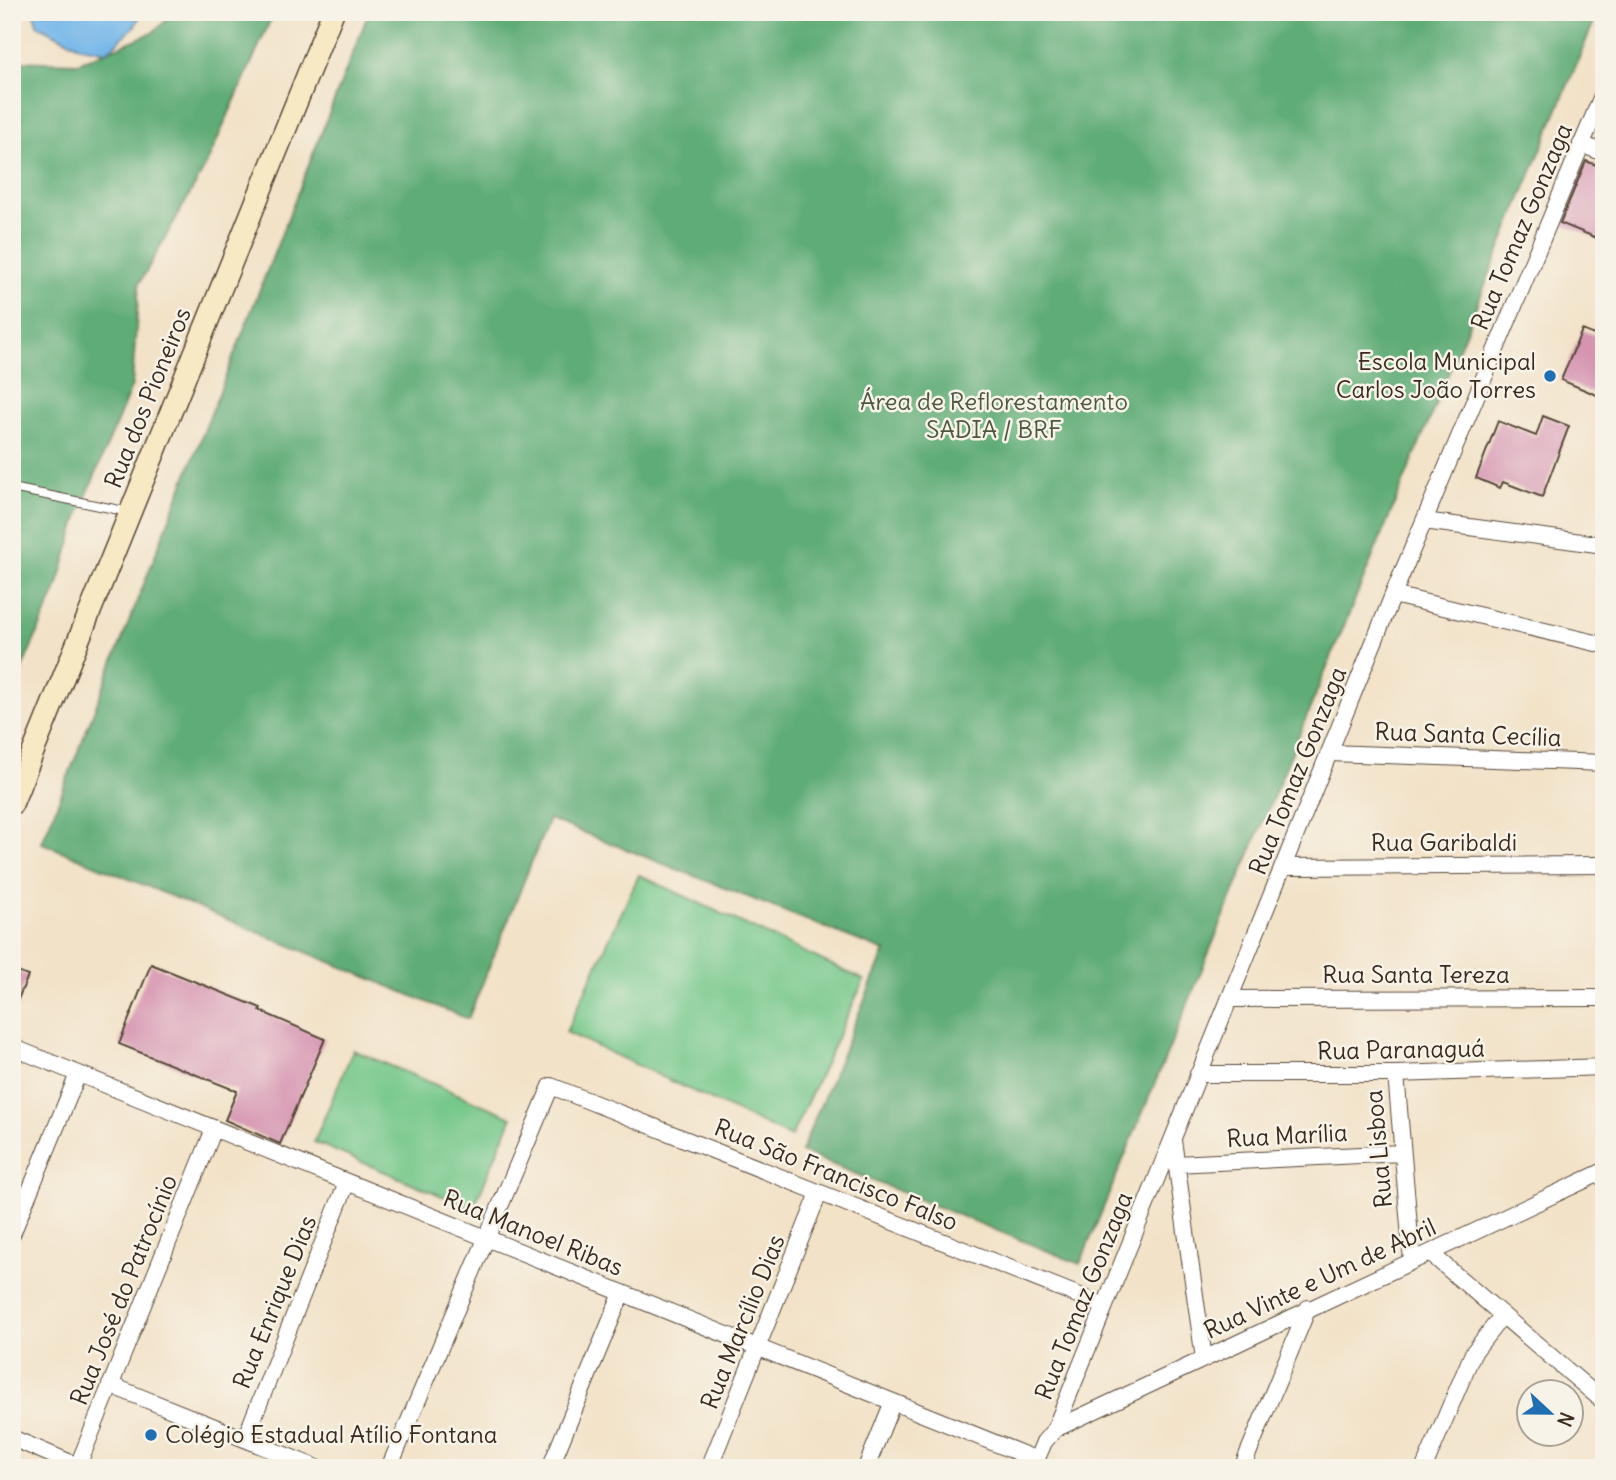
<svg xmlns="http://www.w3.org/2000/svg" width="1616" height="1480" font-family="Delius,sans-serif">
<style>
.green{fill:#74c78a;stroke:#587854;stroke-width:2}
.forest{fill:#5fac76;stroke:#4d6b4a;stroke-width:2}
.water{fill:#73b6e9;stroke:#577084;stroke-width:2}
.building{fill:#d694b1}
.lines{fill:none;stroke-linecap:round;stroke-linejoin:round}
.lane-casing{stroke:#564638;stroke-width:10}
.street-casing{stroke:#564638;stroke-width:18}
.secondary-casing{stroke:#564638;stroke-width:24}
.lane{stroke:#fff;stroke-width:8}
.street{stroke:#fff;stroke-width:16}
.secondary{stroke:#f7e9c3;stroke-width:21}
.poi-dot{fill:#1f6fb2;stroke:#f7f3e8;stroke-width:2.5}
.labels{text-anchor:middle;stroke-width:5;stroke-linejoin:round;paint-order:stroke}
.street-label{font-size:24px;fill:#3b2a1e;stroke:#f7f3e8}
.poi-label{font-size:24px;fill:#3b2a1e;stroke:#f7f3e8;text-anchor:end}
.park-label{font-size:24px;fill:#4c593e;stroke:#f7f3e8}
</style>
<rect width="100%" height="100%" fill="#f7f3e8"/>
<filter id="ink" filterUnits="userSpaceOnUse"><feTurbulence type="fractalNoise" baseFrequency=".0143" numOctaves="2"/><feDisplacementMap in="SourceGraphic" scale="14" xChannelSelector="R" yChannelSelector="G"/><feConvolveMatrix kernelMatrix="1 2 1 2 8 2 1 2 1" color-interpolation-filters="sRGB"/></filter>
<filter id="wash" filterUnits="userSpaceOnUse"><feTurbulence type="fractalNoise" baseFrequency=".00686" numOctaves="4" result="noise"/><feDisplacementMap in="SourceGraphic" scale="28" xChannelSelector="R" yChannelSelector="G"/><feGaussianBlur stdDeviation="1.57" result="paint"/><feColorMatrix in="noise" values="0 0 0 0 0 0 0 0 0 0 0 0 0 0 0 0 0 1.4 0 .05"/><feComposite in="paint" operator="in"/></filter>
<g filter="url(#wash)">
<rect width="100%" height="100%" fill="#f2e2c8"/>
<path class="green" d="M639,875L864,980L791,1137L566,1032Z
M353,1050L512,1117L473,1209L314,1142Z"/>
<path class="forest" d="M176,12H274L205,167L139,284L132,385L79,514L56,591L12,691V61L78,63L152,33Z
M369,12H1598L1080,1264L801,1152L885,951L549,819L468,1019L42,843Z"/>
<path class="water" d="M34,12H142L135,26L107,52L81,47L37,25Z"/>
<g id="blocks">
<path class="building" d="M1586,161L1604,168V241L1560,223Z
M1582,330L1604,339V398L1561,380Z
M1543,416L1569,426L1542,497L1503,482L1500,488L1476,478L1498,421L1536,436Z
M151,964L261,1008L260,1011L325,1039L280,1144L225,1120L237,1091L119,1044Z
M12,970L28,976L12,1013Z"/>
</g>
</g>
<g filter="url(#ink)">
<use href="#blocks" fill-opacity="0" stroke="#564638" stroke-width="2"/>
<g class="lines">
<g class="lane-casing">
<path id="lane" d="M12,488L129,512"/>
</g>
<g class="street-casing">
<path id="street" d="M1581,144L1604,153
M1424,521L1604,545
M1393,595L1604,645
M1330,753L1604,763
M1284,867L1604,865
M1229,999L1604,998
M12,1047L1037,1460
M1198,1074H1396L1604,1067
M1396,1074L1412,1261
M1173,1140L1204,1359
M1175,1164L1401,1153
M12,1234L78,1074
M1430,1253L1604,1402
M110,1385L317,1468
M1055,1429L1604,1171
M12,1438L78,1466
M245,1439L347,1182
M77,1468L214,1129
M389,1468L551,1086L1105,1306
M550,1468L622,1293
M709,1468L819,1193
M866,1468L892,1404
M1033,1468L1044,1442L1055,1429L1393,595L1604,91
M1242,1468L1308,1308
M1424,1468L1473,1353L1502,1316"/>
</g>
<g class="secondary-casing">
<path id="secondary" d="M12,804L333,12"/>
</g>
<use href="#lane" class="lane"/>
<use href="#street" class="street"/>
<use href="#secondary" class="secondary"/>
</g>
</g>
<g class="poi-dot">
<circle cx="1550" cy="376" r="7"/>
<circle cx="151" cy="1435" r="7"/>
</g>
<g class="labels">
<g class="street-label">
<text transform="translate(1522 227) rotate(-67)" y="8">Rua Tomaz Gonzaga</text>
<text transform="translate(148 398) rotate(-68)" y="8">Rua dos Pioneiros</text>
<text transform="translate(1468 735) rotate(2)" y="8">Rua Santa Cecília</text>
<text transform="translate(1298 771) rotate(-68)" y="8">Rua Tomaz Gonzaga</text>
<text x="1444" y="851">Rua Garibaldi</text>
<text x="1416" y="983">Rua Santa Tereza</text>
<text transform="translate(1401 1050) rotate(-1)" y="8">Rua Paranaguá</text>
<text transform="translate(1287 1136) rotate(-3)" y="8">Rua Marília</text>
<text transform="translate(1379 1149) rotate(-95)" y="8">Rua Lisboa</text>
<text transform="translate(836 1175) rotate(22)" y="8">Rua São Francisco Falso</text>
<text transform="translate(533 1233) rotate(22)" y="8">Rua Manoel Ribas</text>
<text transform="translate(1320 1279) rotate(-25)" y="8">Rua Vinte e Um de Abril</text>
<text transform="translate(124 1290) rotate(-68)" y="8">Rua José do Patrocínio</text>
<text transform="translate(1084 1296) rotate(-68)" y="8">Rua Tomaz Gonzaga</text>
<text transform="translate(275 1302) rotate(-68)" y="8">Rua Enrique Dias</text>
<text transform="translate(743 1322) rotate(-68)" y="8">Rua Marcílio Dias</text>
</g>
<g class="poi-label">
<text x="1536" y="370">Escola Municipal<tspan x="1536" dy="28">Carlos João Torres</tspan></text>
<text x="165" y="1443" text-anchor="start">Colégio Estadual Atílio Fontana</text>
</g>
<g class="park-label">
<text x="994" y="410">Área de Reflorestamento<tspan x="994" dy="28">SADIA / BRF</tspan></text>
</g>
</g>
<rect width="1616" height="1480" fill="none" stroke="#f7f3e8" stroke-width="42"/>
<g transform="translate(1550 1413) rotate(112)"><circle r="33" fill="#f7f3e8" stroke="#aca397" stroke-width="2"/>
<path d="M0-5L12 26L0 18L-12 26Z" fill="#1f6fb2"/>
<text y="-10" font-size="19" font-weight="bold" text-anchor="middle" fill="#3b2a1e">N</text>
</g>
</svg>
